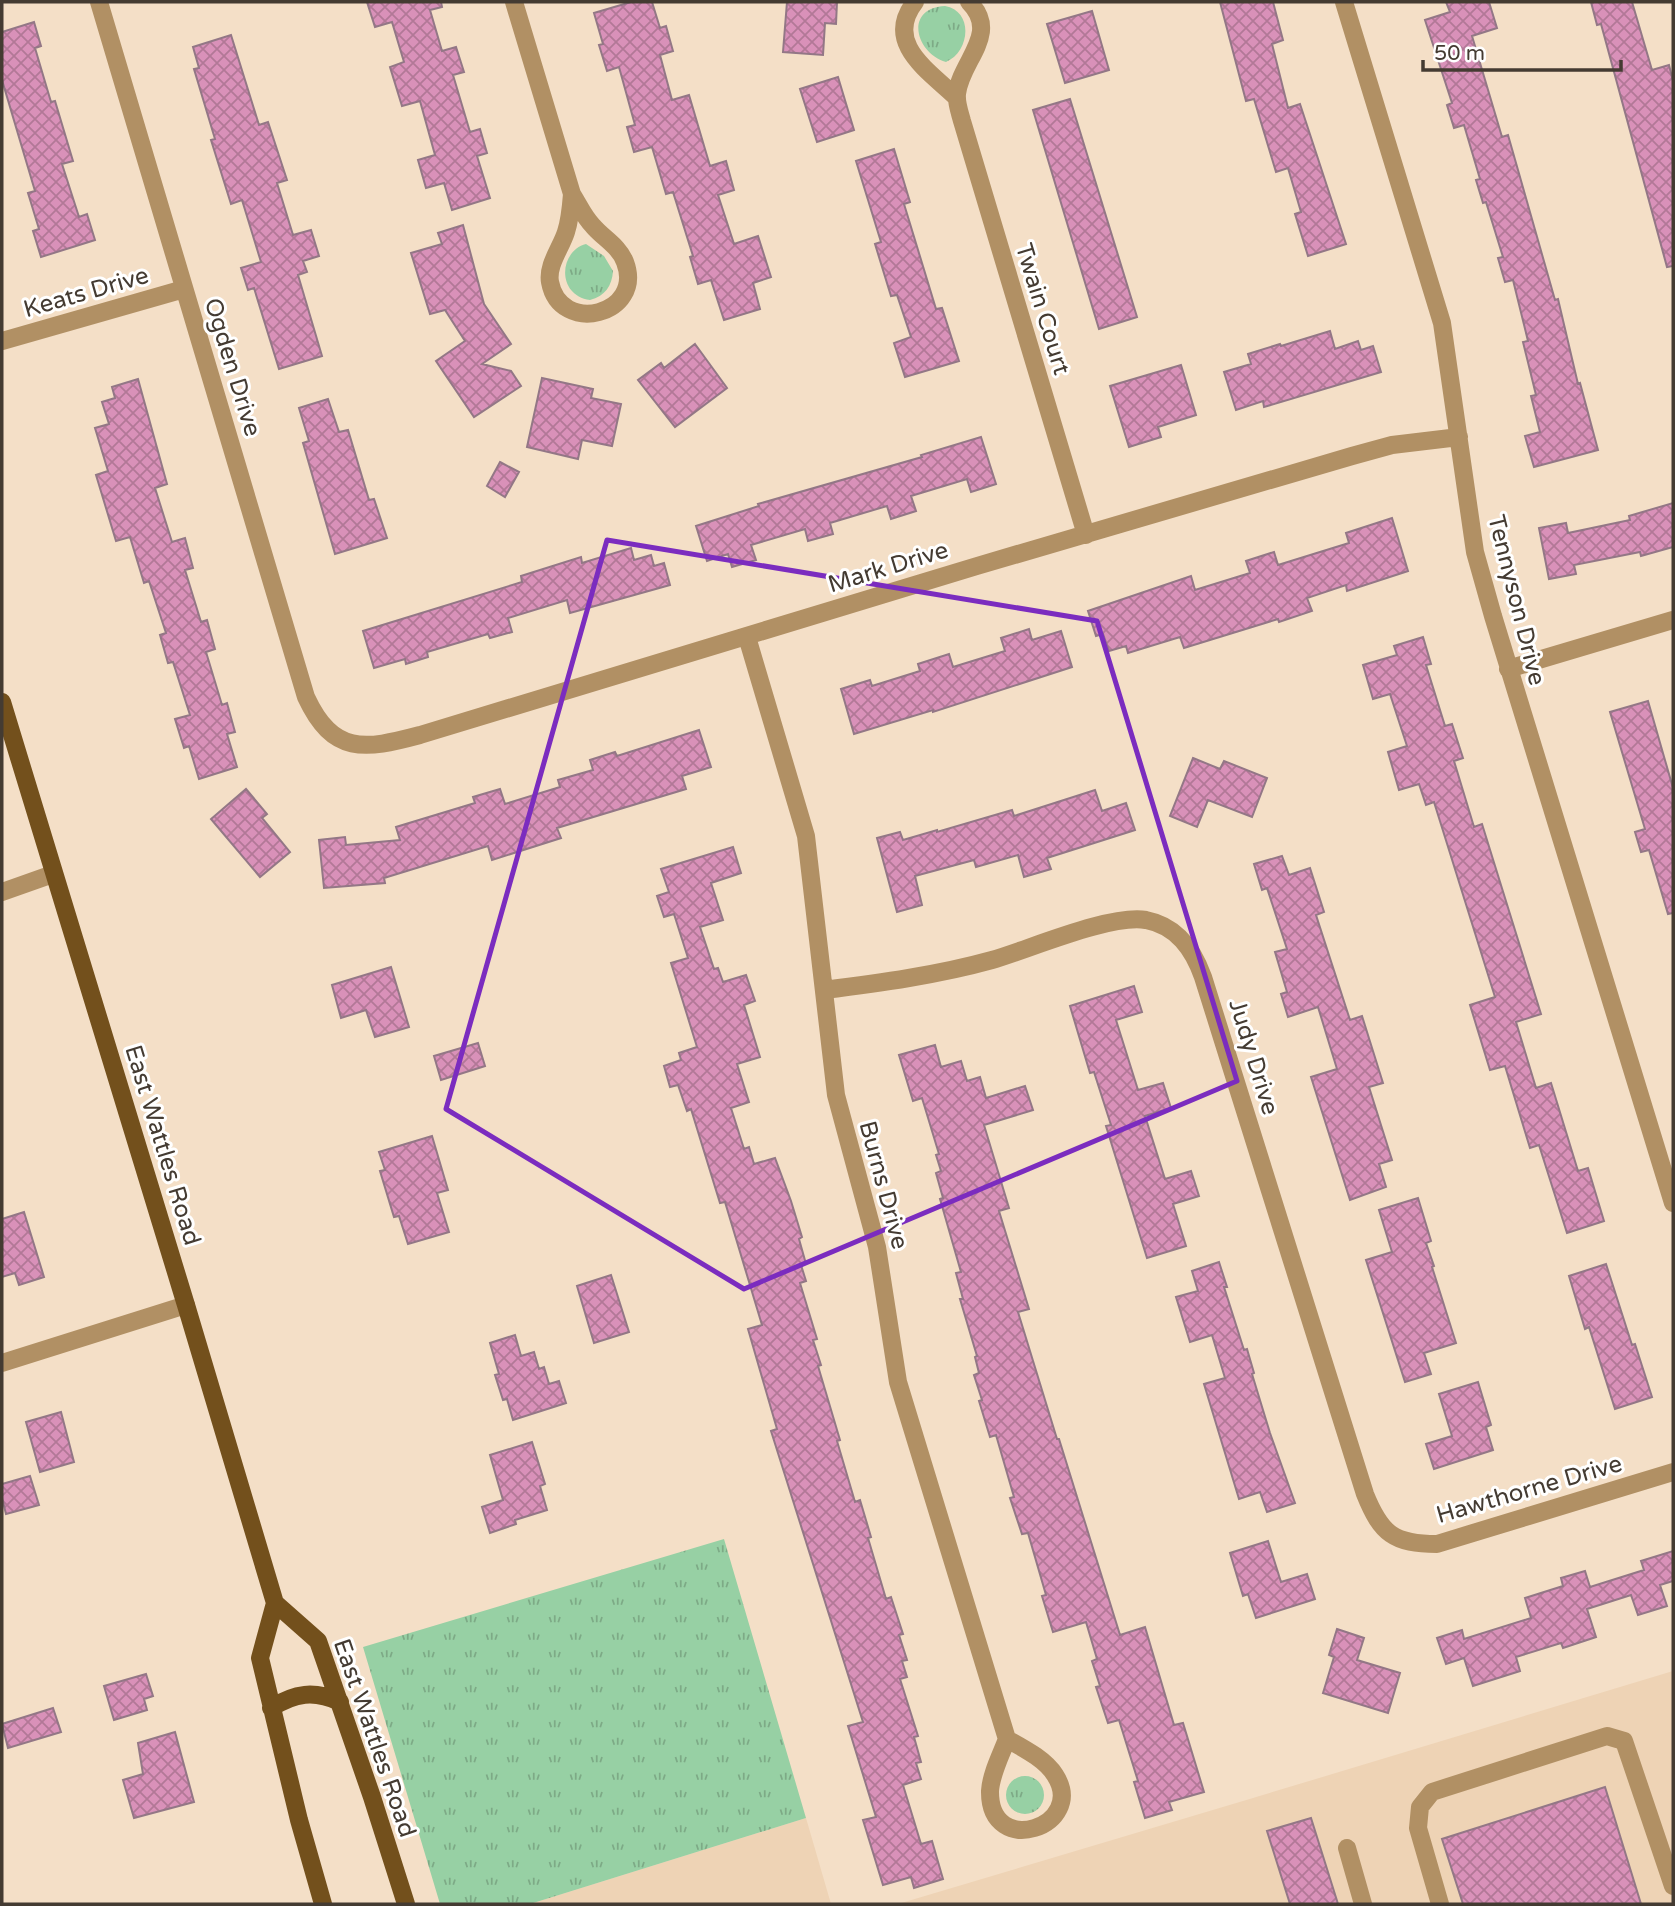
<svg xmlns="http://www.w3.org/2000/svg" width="1675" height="1906" font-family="'Varela Round',sans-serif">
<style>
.built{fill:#eed3b5}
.grass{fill:url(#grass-tufts)}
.building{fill:url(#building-cross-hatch);stroke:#937786;stroke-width:2}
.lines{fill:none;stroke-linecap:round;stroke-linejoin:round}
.minor{stroke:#b19064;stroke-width:18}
.major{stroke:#73501c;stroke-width:18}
.marked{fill:none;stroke:#7b2cbf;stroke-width:5;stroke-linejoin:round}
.labels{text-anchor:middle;stroke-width:6;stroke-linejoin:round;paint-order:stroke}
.street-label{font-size:24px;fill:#443b32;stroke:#fff}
</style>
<defs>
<pattern id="grass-tufts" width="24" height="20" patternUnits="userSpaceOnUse" patternTransform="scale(1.75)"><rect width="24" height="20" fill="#97d0a4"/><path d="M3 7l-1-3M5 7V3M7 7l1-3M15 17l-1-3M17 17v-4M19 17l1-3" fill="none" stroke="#7daa86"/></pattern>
<pattern id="building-cross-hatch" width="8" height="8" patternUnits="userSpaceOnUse" patternTransform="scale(1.75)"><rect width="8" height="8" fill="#d991b9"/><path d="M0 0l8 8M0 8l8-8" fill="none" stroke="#b27897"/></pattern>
</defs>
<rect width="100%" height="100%" fill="#f4dfc7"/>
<path class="built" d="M1673,1671V1904H898L1253,1798Z
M806,1818L831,1904H530Z"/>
<path class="grass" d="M945,6C974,11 970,52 946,62C915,53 904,8 945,6Z
M586,244L604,256L613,271C612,286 605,296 590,300C556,295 559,251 586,244Z
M724,1539L806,1818L530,1904H440L363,1647Z
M1006 1795a19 19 0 1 1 38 0a19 19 0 1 1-38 0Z"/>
<path class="building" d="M367,2H441L442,7L430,10L442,51L456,47L464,72L453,75L470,132L480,129L487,153L477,156L490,198L452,210L444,183L426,188L418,160L435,155L420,101L402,106L390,67L404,62L392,22L375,27Z
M631,2H652L660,28L666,26L673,51L660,55L672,100L689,95L710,166L726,161L734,190L718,195L734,244L758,236L771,277L753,283L760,309L724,320L711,280L698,284L690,257L693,256L673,192L666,194L652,147L634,152L627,127L635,125L619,67L607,71L599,45L603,44L594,13Z
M787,2H837L836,24L825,23L823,55L783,52Z
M1220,2H1273L1283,40L1272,44L1288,108L1300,104L1346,244L1308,256L1295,214L1301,212L1288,168L1276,172L1254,99L1246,101Z
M1446,2H1489L1497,28L1472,36L1502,137L1508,135L1555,300L1558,299L1578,384L1580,383L1598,450L1534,467L1525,436L1540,432L1531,396L1536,395L1523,342L1528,341L1513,280L1505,282L1498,258L1503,257L1486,202L1483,203L1476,180L1480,179L1464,125L1454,128L1447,105L1452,103L1425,20L1450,12Z
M1591,2H1632L1652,70L1669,65L1673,81V266L1667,267L1601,24L1597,25Z
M1092,11L1109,70L1065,83L1047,24Z
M34,22L41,46L35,48L51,102L55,101L73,161L62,164L79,217L87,214L95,240L41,257L33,231L39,229L28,193L35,191L2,80V32Z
M231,35L259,125L268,122L287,180L277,183L293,235L311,230L319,256L303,261L307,272L298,275L322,356L279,369L254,288L248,290L241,268L261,262L242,200L231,204L211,140L215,139L194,69L199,68L193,47Z
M838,77L854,130L817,142L800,89Z
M1070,99L1137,317L1099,329L1033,110Z
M894,149L910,202L904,204L936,309L942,308L959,361L905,377L894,343L911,337L897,295L891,296L875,244L881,242L856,161Z
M463,225L484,304L511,344L482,364L511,371L521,386L474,417L436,361L465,341L445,310L430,314L411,253L442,244L438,233Z
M1330,331L1335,349L1358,341L1361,350L1373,346L1381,372L1264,407L1263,401L1236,410L1224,372L1251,364L1248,354L1280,344L1281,346Z
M695,344L727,388L675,427L638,380L661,363L664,368Z
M1181,365L1196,415L1158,427L1161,437L1129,447L1110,386Z
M542,378L593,389L591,398L621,404L612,446L582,440L578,459L527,447Z
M138,379L167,484L155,488L172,542L185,538L193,568L185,570L201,622L207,620L215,649L206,652L222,705L227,703L235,732L227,734L237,767L199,779L189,746L184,748L175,719L190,715L173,662L168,663L160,635L166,633L149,581L144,583L130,537L116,541L96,475L108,471L95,428L109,424L102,402L115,398L112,387Z
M328,399L339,432L348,430L369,500L374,499L387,538L335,554L303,443L309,441L299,408Z
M981,437L996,484L971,492L967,479L911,496L916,511L891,519L887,506L830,523L833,534L808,541L805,529L751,545L756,560L732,567L728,554L707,561L696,526L759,506L758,504L922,457L921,455Z
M500,462L519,472L505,497L487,486Z
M1673,503V547L1641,556L1640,552L1574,565L1576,574L1549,579L1539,528L1566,523L1568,533L1630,520L1629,516Z
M1392,518L1408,571L1347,591L1346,585L1307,598L1312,611L1279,622L1278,619L1184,648L1180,637L1128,653L1126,646L1109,651L1103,634L1096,636L1088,611L1191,576L1195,590L1250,573L1246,561L1274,552L1278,565L1349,543L1346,533Z
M631,548L634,560L651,555L654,566L664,563L670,585L570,613L567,600L508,618L512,632L490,638L488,634L427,652L428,657L406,664L405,659L374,668L363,631L522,582L521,576L581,557L582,563Z
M1029,629L1032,640L1061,631L1072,667L933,712V710L854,734L841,689L870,680L872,686L920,671L918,664L949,654L953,667L1005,651L1001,638Z
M1423,637L1431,664L1426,665L1445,726L1452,724L1463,758L1454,761L1474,827L1482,824L1541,1014L1516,1022L1536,1088L1551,1083L1578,1171L1588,1168L1604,1221L1567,1233L1539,1145L1530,1148L1505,1066L1490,1070L1470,1005L1495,997L1434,802L1426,805L1419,784L1399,790L1388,752L1407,746L1390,694L1373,699L1363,665L1397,655L1394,646Z
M1648,701L1673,788V913L1668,914L1649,850L1641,852L1635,832L1645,829L1610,712Z
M699,730L711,767L682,776L686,789L557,828L561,838L492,860L488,846L384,878L385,883L324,888L319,840L345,837L346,845L400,840L396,827L475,803L473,797L500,789L505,804L560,787L558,780L593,770L590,760L615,752L617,756Z
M1193,758L1220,769L1224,761L1267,778L1252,817L1208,800L1197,827L1170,816Z
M246,789L267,814L262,818L290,852L260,877L211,819Z
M1095,790L1102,811L1126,803L1135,830L1047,858L1051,869L1024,877L1018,855L976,867L974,860L915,876L922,905L897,912L877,838L900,832L903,840L937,830V832L1012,810L1014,816Z
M733,847L741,873L711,883L723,920L700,927L714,969L718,968L723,982L746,975L755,1001L744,1005L760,1057L737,1064L749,1102L731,1108L744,1149L749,1147L754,1164L775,1158L791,1201L802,1237L799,1239L806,1264L801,1265L806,1281L800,1283L817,1339L813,1340L821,1365L818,1366L840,1440L837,1441L855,1502L860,1500L871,1537L868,1538L886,1599L891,1597L903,1634L899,1635L907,1660L902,1661L907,1677L900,1679L918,1736L914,1737L921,1762L916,1763L921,1779L903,1785L921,1844L932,1841L943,1879L914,1888L911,1877L883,1885L863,1820L876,1817L848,1726L863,1722L771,1431L777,1429L748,1329L762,1325L725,1202L720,1203L691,1109L687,1111L678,1085L670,1087L664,1066L681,1060L679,1053L697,1047L671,963L688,958L674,914L664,917L657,896L669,892L661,869Z
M1282,856L1289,875L1310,868L1324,912L1316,915L1350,1020L1362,1016L1383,1083L1369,1087L1392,1160L1379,1164L1386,1187L1350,1200L1311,1077L1337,1069L1318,1007L1288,1017L1281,994L1287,992L1275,952L1287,949L1267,888L1262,890L1254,864Z
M391,967L409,1027L375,1037L366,1010L341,1018L332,985Z
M1134,986L1142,1012L1116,1020L1138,1090L1163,1083L1171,1108L1145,1116L1165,1179L1191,1171L1199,1196L1173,1204L1186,1246L1147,1258L1106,1126L1111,1125L1094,1072L1090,1073L1070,1006Z
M478,1043L485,1066L441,1080L434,1056Z
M935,1045L941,1067L961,1061L967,1081L980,1077L986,1098L1025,1086L1033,1110L984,1125L1009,1208L999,1211L1029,1309L1018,1312L1057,1439H1059L1120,1635L1145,1627L1174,1725L1183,1723L1204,1792L1169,1802L1172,1810L1145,1818L1134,1782L1138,1781L1119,1720L1108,1723L1096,1687L1100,1686L1092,1661L1097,1659L1086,1622L1053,1632L1042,1596L1046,1595L1028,1533L1022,1534L1010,1498L1014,1497L996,1435L990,1437L979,1401L982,1400L974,1375L979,1373L975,1357L977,1356L960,1299H963L956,1273L961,1272L940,1199L943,1198L936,1173L941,1171L936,1155L939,1154L922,1098L913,1101L899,1055Z
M432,1136L448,1190L437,1193L449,1232L408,1244L399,1216L394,1217L380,1171L385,1170L379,1152Z
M1418,1198L1431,1241L1426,1243L1434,1266L1432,1267L1456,1343L1424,1353L1431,1374L1405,1382L1366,1260L1392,1252L1379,1210Z
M24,1212L44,1277L19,1285L15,1273L2,1277V1219Z
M1219,1262L1227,1287H1224L1244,1350L1247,1349L1254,1373L1252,1374L1270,1433L1295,1503L1267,1512L1260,1492L1239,1499L1204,1384L1225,1378L1212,1335L1190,1342L1176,1297L1198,1291L1192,1271Z
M1606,1264L1632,1345L1635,1344L1652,1397L1615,1409L1589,1327L1585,1329L1569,1276Z
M611,1275L629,1332L594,1343L577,1286Z
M515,1335L521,1356L534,1352L539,1369L544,1367L549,1384L559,1381L566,1403L513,1420L507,1399L503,1400L495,1375L499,1374L490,1343Z
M1478,1382L1491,1425L1486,1427L1493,1450L1434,1469L1426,1444L1452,1436L1439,1394Z
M61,1412L74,1462L40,1472L26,1422Z
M532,1442L545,1484L540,1486L547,1510L515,1520L516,1524L490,1533L482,1507L503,1500L490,1455Z
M30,1476L39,1505L6,1514L2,1498V1484Z
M1268,1541L1281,1582L1307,1574L1315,1599L1256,1618L1248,1594L1243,1596L1230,1553Z
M1673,1551V1581L1660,1585L1667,1606L1638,1615L1631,1595L1587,1609L1596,1637L1563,1648L1561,1643L1516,1657L1520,1671L1473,1686L1464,1658L1446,1664L1437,1638L1462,1630L1464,1639L1531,1618L1525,1598L1563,1586L1561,1578L1585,1571L1590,1587L1644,1570L1641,1561Z
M1337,1629L1364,1638L1357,1660L1400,1673L1388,1713L1323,1693L1334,1657L1329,1655Z
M146,1674L153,1696L144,1699L147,1710L114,1720L104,1686Z
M53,1708L61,1732L8,1748L2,1724Z
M175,1732L194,1802L134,1818L123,1780L143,1774L138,1743Z
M1605,1787L1641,1904H1463L1442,1839Z
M1311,1818L1338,1904H1290L1267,1831Z"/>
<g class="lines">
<path class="minor" d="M99,2L306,697C333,755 364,750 420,735L977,566L1352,456L1392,445L1459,437
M514,2L572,194C579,205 584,217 593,226C603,238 619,246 625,262C645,315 560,336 550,282C547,265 561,248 566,232C570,220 571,207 572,194
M915,2C883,43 929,71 956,97
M969,2C1001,34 960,61 957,94C956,103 960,113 962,121L1086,535
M1344,2L1442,323L1475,552L1493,616L1673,1203
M2,341L184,289
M747,637L806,836L836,1095L877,1247L898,1382L1007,1739C1001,1755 991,1774 990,1791C989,1860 1088,1826 1055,1775C1045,1759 1023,1748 1007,1739
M1508,669L1673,620
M2,892L53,874
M824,990C880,983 938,975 992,960C1030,949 1110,914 1146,920C1177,926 1193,949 1203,977L1365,1494C1381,1534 1394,1544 1437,1544L1673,1472
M2,1363L186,1305
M1347,1848L1363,1904
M1440,1904L1418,1828L1420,1807L1432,1792L1607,1736L1624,1741L1673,1886"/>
<path class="major" d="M2,702L186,1305L275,1603L260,1658L299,1820L323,1904
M275,1603L318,1641L372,1797L406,1904
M271,1708C295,1693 314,1690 340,1702"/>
</g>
<path class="marked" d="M607,540L1097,621L1237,1081L744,1289L446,1109Z"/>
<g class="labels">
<g class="street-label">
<text transform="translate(86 292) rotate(-16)" y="8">Keats Drive</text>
<text transform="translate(1043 309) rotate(73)" y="8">Twain Court</text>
<text transform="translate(233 367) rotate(73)" y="8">Ogden Drive</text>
<text transform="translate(888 567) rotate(-17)" y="8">Mark Drive</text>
<text transform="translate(1517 600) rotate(76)" y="8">Tennyson Drive</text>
<text transform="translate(1254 1057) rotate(73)" y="8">Judy Drive</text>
<text transform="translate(163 1145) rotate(73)" y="8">East Wattles Road</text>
<text transform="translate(884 1185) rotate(75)" y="8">Burns Drive</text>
<text transform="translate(1529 1489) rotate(-16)" y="8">Hawthorne Drive</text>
<text transform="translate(375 1738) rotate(71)" y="8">East Wattles Road</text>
</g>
</g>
<rect width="1675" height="1906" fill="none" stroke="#443b32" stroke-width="7"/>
<path d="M1423 60v10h198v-10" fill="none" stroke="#443b32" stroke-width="3.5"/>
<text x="1434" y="60" font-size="21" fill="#443b32" stroke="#ffffff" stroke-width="5" paint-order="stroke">50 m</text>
</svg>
